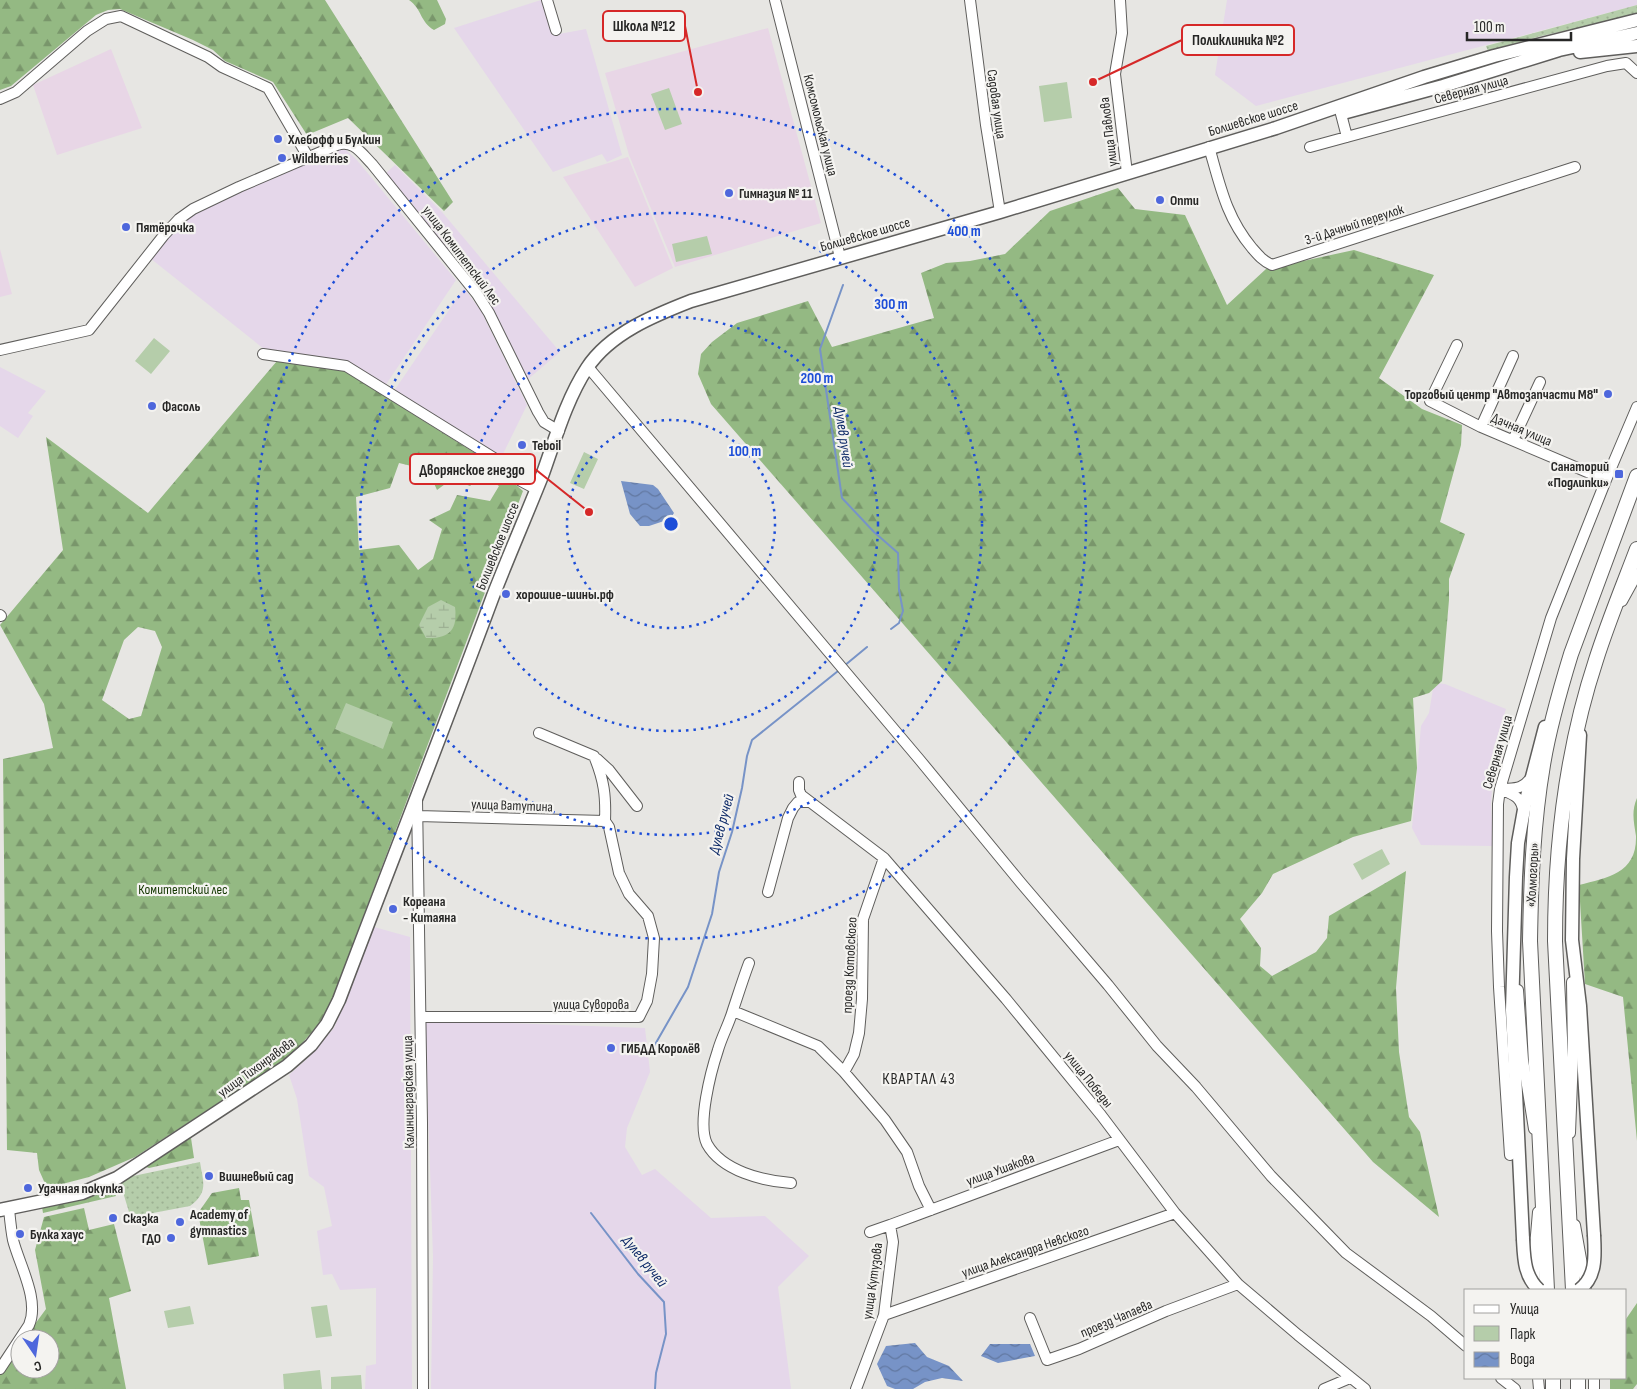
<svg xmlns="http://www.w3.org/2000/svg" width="1637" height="1389" font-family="'Sofia Sans Condensed',sans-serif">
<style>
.industrial{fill:#e5d7ea}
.education{fill:#e8d6e6}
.grass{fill:url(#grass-dots)}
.forest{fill:url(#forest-firs);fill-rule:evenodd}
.wetland{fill:url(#wetland-marsh)}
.green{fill:#b5cdaa}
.water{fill:url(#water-waves)}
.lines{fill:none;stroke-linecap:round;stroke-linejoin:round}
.stream{stroke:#7793c7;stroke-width:2}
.minor-casing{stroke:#5f5e5c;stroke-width:12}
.major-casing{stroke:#5f5e5c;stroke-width:15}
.highway-casing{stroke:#5f5e5c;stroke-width:16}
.minor{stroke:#fff;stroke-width:10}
.major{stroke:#fff;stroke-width:12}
.highway{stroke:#fff;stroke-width:14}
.major-bridge-casing{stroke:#5f5e5c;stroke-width:15;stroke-linecap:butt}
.major-bridge{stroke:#fff;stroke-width:12}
.ring{fill:none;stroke:#1d4ed8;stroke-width:2.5;stroke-dasharray:2.5 5}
.poi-dot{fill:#4e67dc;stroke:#f4f3f0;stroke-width:2}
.labels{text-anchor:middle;stroke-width:4.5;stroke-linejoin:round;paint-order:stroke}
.street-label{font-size:14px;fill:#272726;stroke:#f4f3f0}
.poi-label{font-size:14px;font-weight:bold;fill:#272726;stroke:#f4f3f0;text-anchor:start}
.park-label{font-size:14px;fill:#133600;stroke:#f4f3f0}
.water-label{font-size:15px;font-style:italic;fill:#0c2967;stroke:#f4f3f0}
.quarter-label{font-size:16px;letter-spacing:1px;fill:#272726;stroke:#f4f3f0}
.centre{fill:#1d4ed8;stroke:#f4f3f0;stroke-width:2.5}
.ring-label{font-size:15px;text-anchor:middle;font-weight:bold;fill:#1d4ed8;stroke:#f4f3f0;stroke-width:4.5;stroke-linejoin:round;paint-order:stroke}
.leader{fill:none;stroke:#d62828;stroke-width:2}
.callout-dot{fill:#d62828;stroke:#f4f3f0;stroke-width:2}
.callout{fill:#f4f3f0;stroke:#d62828;stroke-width:2}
.callout-label{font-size:15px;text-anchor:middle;font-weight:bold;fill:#272726}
</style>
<defs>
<pattern id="grass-dots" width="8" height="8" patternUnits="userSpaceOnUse" patternTransform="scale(1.25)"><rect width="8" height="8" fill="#b5cdaa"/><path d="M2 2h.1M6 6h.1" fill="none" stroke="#9cb092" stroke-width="1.8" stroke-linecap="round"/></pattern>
<pattern id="forest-firs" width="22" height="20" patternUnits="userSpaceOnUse" patternTransform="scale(1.25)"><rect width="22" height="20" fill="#94b983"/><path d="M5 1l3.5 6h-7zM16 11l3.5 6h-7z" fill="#79966b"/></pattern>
<pattern id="wetland-marsh" width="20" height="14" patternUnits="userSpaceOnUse" patternTransform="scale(1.25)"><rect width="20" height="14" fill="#b5cdaa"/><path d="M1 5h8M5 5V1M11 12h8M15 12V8" fill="none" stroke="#9cb092"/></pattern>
<pattern id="water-waves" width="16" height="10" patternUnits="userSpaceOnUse" patternTransform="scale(1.25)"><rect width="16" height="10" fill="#7793c7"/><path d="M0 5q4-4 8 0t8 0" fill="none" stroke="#6278a1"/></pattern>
</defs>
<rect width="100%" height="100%" fill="#e7e6e3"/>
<path class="industrial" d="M541,0H544L559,34L586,29L622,155L607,162L602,154L553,172L454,28Z
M1227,0H1637V5L1256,106L1215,75Z
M339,149L346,150L356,159L456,280L385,386L348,361L264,349L150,258L167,237L193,213Z
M395,165L442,212L560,352L527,380L493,310L481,291L386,173Z
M464,288L481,311L527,405L501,458L394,391Z
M0,367L46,391L28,413L33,416L18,438L0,426Z
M1434,683L1445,684L1506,709L1493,750L1501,755L1503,758L1492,788L1491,804L1493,846L1421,845L1412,828L1421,726L1429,713Z
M374,927L410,937L412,1389H365L366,1366L376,1364V1288L340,1290L332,1274L323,1275L317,1231L332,1226L324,1187L309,1176L297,1099L289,1075L308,1058L334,1028Z
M425,1020L645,1028L650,1072L627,1128L625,1147L642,1175L655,1169L711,1218L765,1216L809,1256L778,1287L791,1389H431L433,1257Z"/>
<path class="education" d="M768,28L821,223L675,267L629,155L605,73Z
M111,49L142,128L57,155L33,85Z
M628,157L673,268L635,287L563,177Z
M0,249L12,294L0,297Z"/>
<path class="grass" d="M1637,5V15L1541,36L1488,51L1486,46Z
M200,1162C203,1182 209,1192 190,1206L137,1216L129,1212L119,1179Z"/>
<path class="forest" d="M0,0H325L453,202L444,211L348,118L307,135L273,82L225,61L213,50L193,40L120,9L108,10L96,15L11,86L0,90Z
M409,0H437L446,19L445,24L434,30C420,22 422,9 409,0Z
M1118,188L1135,209L1185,215L1227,305L1266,269L1354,250L1434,275L1379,378L1422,409L1462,425L1461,445L1440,522L1465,534L1449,579V600L1442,681L1429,693L1413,698L1417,768L1411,821L1353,837L1273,874L1262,893L1240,919L1261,948L1260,966L1272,976L1316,952L1327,938L1329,916L1406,871L1396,988L1399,1052L1409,1117L1420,1132L1439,1217L1373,1162L711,404L698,374L701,354L712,342L737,323L808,301L832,347L934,318L921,273L946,263L970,261L1005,254L1050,211Z
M277,361L344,371L491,463L523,491L333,997L319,1024L297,1049L274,1067L135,1157L89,1177L47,1188L39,1170L37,1153L7,1150L3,759L53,748L44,704L0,625L63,550L46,437L148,513ZM399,463L428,470L437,490L452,479L470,486L482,475L499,486L490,501L457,495L450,510L429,520L442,529L433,559L418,570L399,545L359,550L356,497L390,488ZM138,627L155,631L162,647L141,716L129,719L102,700L124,640Z
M1637,798V1141L1623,997L1585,984L1579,885C1608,878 1637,873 1636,836C1634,822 1631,812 1637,798Z
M191,1138L194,1158L149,1168L143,1166Z
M113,1184L116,1196L43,1213L42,1207Z
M239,1188L241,1200H249L259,1256L208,1265L198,1213L212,1193Z
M84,1208L89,1230L114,1224L131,1291L109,1298L126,1389H0V1375L20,1345V1369H50V1339H24L46,1309L35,1250L44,1217Z
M1637,1303V1384L1633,1389H1610V1378H1626V1319Z"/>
<path class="wetland" d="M441,600L455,607C458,630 449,639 426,638L419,625L428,607Z"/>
<path class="green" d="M1067,82L1072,118L1044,122L1039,86Z
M669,88L682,124L665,130L651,94Z
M707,236L712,254L676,262L672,244Z
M154,338L170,351L151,374L135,361Z
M584,452L598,459L584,489L570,483Z
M346,703L393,722L383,749L335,729Z
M1382,849L1390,864L1362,880L1353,864Z
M327,1305L332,1336L316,1338L311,1307Z
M190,1306L194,1324L168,1328L164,1311Z
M320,1370L322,1389H284L283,1374Z
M361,1375L362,1389H331V1377Z"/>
<path class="water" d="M621,481L653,485L658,489L674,513L670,519L649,526H640L630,514Z
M915,1343L927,1357L949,1366L963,1381L942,1378L925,1382L913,1389H895L887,1386L877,1364L886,1346Z
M990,1344H1030L1035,1356L998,1363L981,1356Z"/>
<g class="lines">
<path class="stream" d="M843,285L820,349L842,498L874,532L898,553L899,590L903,611L899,623L891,629
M844,666L867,647
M653,1048L688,987L712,914L719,872L732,832L742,788L747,756L752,740L838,671
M591,1213L638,1274L664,1302L666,1334L656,1373L655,1389"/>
<g class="minor-casing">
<path id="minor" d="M547,0L556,30
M775,0L840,257
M970,0L986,125L1000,212
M1120,0L1122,33L1115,74L1127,173
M0,99L16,92L87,31L106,19L121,16L208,57L222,67L268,88L308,157
M1341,114L1347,137
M1209,147C1220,185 1226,217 1252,248C1258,255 1263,261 1272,265L1575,167
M1310,147L1607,66L1626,63L1637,73
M1457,345L1430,401L1481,427L1606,480
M0,350L89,330L164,235L179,219L193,209L239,187L337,145C353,139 362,154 372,164L477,294L489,313L538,412L544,422L559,431
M263,354L346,366L494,458L521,481L536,489
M588,367L919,759L1021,883L1108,985L1157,1046L1196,1087L1271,1176L1346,1253L1431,1316L1466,1346
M1481,427L1513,356
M1513,440L1540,382
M1622,601L1637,574
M0,615L1,616
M539,733L594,756C604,780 606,796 605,821
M597,759L609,770L637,806
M799,782V790L801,795L884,858L1006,999L1101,1115L1175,1213L1238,1284L1298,1335L1365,1389
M1500,789C1514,795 1521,796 1524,813
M1504,789C1516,788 1522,789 1530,779
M417,799L422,1122L423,1389
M418,816L605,821
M768,892L788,818L793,808L798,802H810
M749,963C743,979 738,995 733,1010C729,1024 722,1036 718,1050C711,1071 697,1124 707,1144C722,1171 763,1181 791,1183
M1518,990L1523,1060L1534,1129
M733,1011L818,1046L844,1072L885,1120L907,1152L919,1186L931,1210
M421,1017H639L647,1001L652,974L654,938L648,916L629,894L619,873L609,827L605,821
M844,1072L854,1054L859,1033L862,999L863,919L884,858
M1570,1133L1573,1056L1572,982
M1510,1155L1499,987L1497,931L1498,804L1500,789L1551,618L1606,480L1637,407
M890,1225L1119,1140
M1575,1225L1586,1287
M1535,1285L1534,1258L1538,1212
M884,1315L1175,1213
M1030,1318L1047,1360L1079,1349L1166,1311L1238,1284
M0,1369L29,1325C40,1300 19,1264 13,1240C11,1230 10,1219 9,1209
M1501,1378L1515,1389
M1538,1378L1539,1389
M1594,1378V1389
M856,1389L884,1315L893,1242L890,1225L870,1232
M1324,1389L1350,1378"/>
</g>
<g class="major-casing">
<path id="major" d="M1580,52L1637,46
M1343,113L1443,86L1559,50L1637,33
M1580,735L1573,859L1572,940L1580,1006L1594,1235
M0,1210L82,1193L117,1178L287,1066L311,1045L327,1024L339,1000C390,865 443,731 493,596C509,555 526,516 542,476C555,440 566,400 587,368C610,333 655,315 691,301L1000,212L1276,128L1424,77L1494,56L1637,20
M1523,1239L1512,1010L1516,877L1518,843L1525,804L1545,727"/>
</g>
<g class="highway-casing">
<path id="highway" d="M1547,1290L1530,941C1531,882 1533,824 1543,765C1549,728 1560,690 1571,654L1637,476
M1573,1290L1555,941C1555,846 1566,751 1596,660C1608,622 1623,586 1637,549
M1553,1378V1389
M1578,1378V1389"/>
</g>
<use href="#minor" class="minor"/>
<use href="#major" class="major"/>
<use href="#highway" class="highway"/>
<g class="major-bridge-casing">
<path id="major-bridge" d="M1523,1239C1524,1258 1524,1276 1539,1290
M1579,1290C1597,1277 1595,1255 1594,1235"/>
</g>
<use href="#major-bridge" class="major-bridge"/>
</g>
<g class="ring">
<circle cx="671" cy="524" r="104"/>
<circle cx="671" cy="524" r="207"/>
<circle cx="671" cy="524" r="311"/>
<circle cx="671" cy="524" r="415"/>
</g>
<g class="poi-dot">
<circle cx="278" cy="139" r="5"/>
<circle cx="282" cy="158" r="5"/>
<circle cx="729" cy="193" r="5"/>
<circle cx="1160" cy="200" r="5"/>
<circle cx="126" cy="227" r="5"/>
<circle cx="1608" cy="394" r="5"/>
<circle cx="152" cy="406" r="5"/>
<circle cx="522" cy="445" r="5"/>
<rect x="1614" y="469" width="10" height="10" rx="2.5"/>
<circle cx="506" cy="594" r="5"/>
<circle cx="393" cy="909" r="5"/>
<circle cx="611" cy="1048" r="5"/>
<circle cx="209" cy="1176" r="5"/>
<circle cx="28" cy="1188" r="5"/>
<circle cx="113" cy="1218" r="5"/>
<circle cx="180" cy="1222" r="5"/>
<circle cx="20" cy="1234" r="5"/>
<circle cx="171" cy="1238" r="5"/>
</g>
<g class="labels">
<g class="street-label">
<text transform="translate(1471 89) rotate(-15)" y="5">Северная улица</text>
<text transform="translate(997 104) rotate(82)" y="5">Садовая улица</text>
<text transform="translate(1253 118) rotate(-17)" y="5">Болшевское шоссе</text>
<text transform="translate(821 125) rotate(76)" y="5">Комсомольская улица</text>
<text transform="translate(1108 132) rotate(-97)" y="5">улица Павлова</text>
<text transform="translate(1354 224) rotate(-18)" y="5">3-й Дачный переулок</text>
<text transform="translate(865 234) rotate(-16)" y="5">Болшевское шоссе</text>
<text transform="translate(462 255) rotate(53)" y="5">улица Комитетский Лес</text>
<text transform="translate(1522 429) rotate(23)" y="5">Дачная улица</text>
<text transform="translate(497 546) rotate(-68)" y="5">Болшевское шоссе</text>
<text transform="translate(1497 752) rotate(-74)" y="5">Северная улица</text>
<text transform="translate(512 805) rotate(2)" y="5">улица Ватутина</text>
<text transform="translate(1532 875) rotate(-87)" y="5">«Холмогоры»</text>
<text transform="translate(849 965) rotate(-87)" y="5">проезд Котовского</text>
<text x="591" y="1009">улица Суворова</text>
<text transform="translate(256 1067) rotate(-36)" y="5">улица Тихонравова</text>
<text transform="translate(1089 1079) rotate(51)" y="5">улица Победы</text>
<text transform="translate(408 1092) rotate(-91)" y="5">Калининградская улица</text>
<text transform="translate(1000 1169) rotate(-20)" y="5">улица Ушакова</text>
<text transform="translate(1025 1251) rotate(-19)" y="5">улица Александра Невского</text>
<text transform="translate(872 1281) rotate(-82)" y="5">улица Кутузова</text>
<text transform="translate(1116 1318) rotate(-23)" y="5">проезд Чапаева</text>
</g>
<g class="poi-label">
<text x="288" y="144">Хлебофф и Булкин</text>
<text x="292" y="163">Wildberries</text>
<text x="739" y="198">Гимназия № 11</text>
<text x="1170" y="205">Опти</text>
<text x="136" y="232">Пятёрочка</text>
<text x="1598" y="399" text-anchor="end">Торговый центр "Автозапчасти М8"</text>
<text x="162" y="411">Фасоль</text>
<text x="532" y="450">Teboil</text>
<text x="1609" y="471" text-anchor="end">Санаторий<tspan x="1609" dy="16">«Подлипки»</tspan></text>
<text x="516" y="599">хорошие-шины.рф</text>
<text x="403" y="906">Кореана<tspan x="403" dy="16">- Китаяна</tspan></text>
<text x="621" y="1053">ГИБДД Королёв</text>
<text x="219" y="1181">Вишневый сад</text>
<text x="38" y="1193">Удачная покупка</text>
<text x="190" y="1219">Academy of<tspan x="190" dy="16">gymnastics</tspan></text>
<text x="123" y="1223">Сказка</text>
<text x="30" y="1239">Булка хаус</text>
<text x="161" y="1243" text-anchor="end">ГДО</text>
</g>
<g class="park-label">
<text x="183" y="894">Комитетский лес</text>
</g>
<g class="water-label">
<text transform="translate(844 437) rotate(82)" y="5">Дулев ручей</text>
<text transform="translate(721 824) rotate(-75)" y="5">Дулев ручей</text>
<text transform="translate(645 1261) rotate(51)" y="5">Дулев ручей</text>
</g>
<g class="quarter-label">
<text x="919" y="1084">КВАРТАЛ 43</text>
</g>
</g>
<circle cx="671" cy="524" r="8" class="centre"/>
<g class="ring-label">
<text x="964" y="236">400 m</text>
<text x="891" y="309">300 m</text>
<text x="817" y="383">200 m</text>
<text x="745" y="456">100 m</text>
</g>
<path class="leader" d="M698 92L685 26M1093 82L1182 40M589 512L535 469"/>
<g class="callout-dot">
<circle cx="698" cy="92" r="5"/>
<circle cx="1093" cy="82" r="5"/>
<circle cx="589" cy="512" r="5"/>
</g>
<g class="callout">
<rect x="603" y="11" width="82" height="30" rx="5"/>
<rect x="1182" y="25" width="112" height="30" rx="5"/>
<rect x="410" y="454" width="125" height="30" rx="5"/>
</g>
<g class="callout-label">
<text x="644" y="31">Школа №12</text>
<text x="1238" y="45">Поликлиника №2</text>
<text x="472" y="475">Дворянское гнездо</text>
</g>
<rect x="1464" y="1289" width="162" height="90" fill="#f4f3f0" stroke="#a2a19f"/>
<rect x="1474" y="1305" width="25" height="8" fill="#ffffff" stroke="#a2a19f"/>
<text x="1510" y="1314" font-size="15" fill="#272726">Улица</text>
<rect x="1474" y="1326" width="25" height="15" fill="#b5cdaa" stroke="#a2a19f"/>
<text x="1510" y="1339" font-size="15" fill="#272726">Парк</text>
<rect x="1474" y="1352" width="25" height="15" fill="url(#water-waves)" stroke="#a2a19f"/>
<text x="1510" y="1364" font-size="15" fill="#272726">Вода</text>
<g transform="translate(35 1354) rotate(167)"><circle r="24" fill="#f4f3f0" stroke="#a2a19f"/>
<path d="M0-4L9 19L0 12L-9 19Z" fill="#4e67dc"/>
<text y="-8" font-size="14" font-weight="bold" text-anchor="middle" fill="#272726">С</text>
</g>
<path d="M1467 32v8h104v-8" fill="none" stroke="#272726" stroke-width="2.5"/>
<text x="1474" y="32" font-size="15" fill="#272726" stroke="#f4f3f0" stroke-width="4" paint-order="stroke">100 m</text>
</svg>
